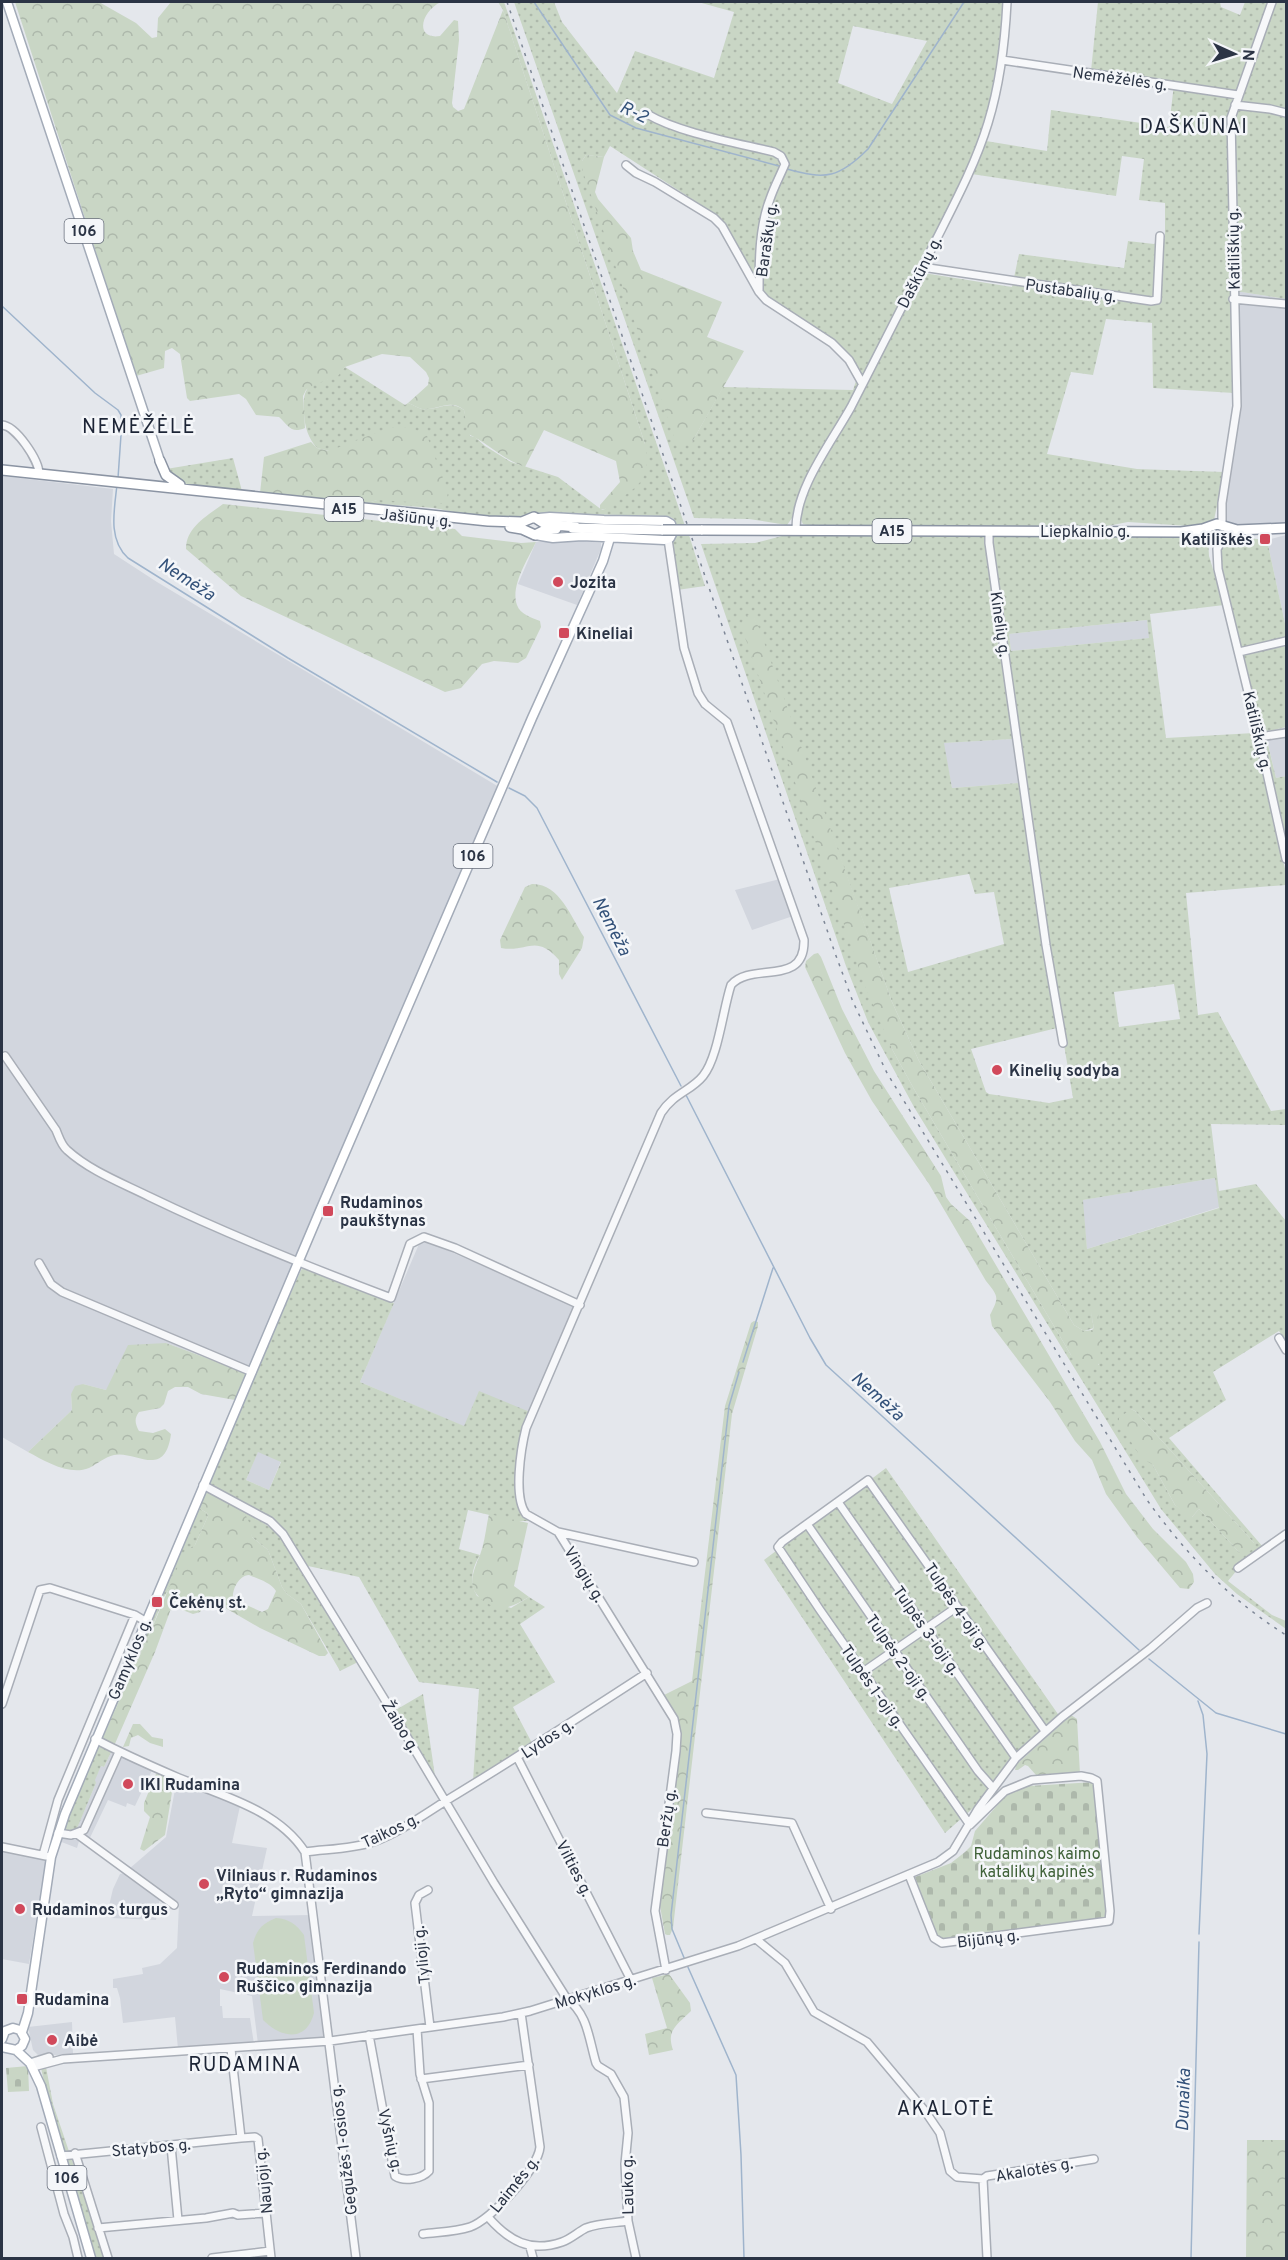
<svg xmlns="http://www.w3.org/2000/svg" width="1288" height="2260" font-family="Overpass,sans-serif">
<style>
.built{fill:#d2d6de}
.grass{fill:url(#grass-dots);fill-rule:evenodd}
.forest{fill:url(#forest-crowns);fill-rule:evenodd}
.cemetery{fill:url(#cemetery-stones)}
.park{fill:#c9d6c5}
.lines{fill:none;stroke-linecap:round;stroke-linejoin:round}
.stream{stroke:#9fb4cc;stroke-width:1.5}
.minor-casing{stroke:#a9aeb7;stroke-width:10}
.major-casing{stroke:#a3abb8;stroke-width:11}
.highway-casing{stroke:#8b94a3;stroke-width:12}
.minor{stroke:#f7f8fa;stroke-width:7}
.major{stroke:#fff;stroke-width:8}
.highway{stroke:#fff;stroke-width:9}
.rail{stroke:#7d8696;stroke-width:1.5;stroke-dasharray:3 6;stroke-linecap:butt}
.highway-bridge-casing{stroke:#8b94a3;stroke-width:12;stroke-linecap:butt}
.highway-bridge{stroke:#fff;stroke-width:9}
.poi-dot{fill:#d1495b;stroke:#f4f6f9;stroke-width:2}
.labels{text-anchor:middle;stroke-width:5;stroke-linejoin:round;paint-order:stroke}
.shield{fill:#f4f6f9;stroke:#676e7b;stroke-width:1.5}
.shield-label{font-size:15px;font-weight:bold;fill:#2b3445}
.street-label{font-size:16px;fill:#2b3445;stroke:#f4f6f9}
.poi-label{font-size:16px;font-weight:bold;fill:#2b3445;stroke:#f4f6f9;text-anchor:start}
.park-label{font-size:16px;fill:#3f6138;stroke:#f4f6f9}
.water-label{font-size:18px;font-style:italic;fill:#34527a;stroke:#f4f6f9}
.quarter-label{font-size:20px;letter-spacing:1.5px;fill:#1d2536;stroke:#f4f6f9}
</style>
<defs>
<pattern id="grass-dots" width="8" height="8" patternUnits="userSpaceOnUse" patternTransform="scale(1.5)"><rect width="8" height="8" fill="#c9d6c5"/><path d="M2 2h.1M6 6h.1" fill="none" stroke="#adb8ab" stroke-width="1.8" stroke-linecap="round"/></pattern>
<pattern id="forest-crowns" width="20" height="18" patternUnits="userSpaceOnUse" patternTransform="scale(1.5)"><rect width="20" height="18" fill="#c9d6c5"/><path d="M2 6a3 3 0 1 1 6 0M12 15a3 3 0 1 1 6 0" fill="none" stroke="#adb8ab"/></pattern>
<pattern id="cemetery-stones" width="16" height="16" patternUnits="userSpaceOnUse" patternTransform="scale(1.5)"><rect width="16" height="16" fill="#c9d6c5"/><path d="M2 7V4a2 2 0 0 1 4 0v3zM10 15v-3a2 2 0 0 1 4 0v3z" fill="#adb8ab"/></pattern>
</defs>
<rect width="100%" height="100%" fill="#e4e7ec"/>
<path class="built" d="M1235,291L1286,299V525L1227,526L1223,517L1237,426Z
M2,476L113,489L111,521L114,554L157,582L499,787L247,1373L166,1343L106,1390L83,1384L71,1394L72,1410L28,1452L2,1437Z
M1286,535V628L1267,540Z
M574,540L601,543V549L577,605L518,584L536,542Z
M1147,620L1150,638L1011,651L1009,634Z
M1286,727V776L1276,778L1265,731Z
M1013,739L1019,783L952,788L943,743Z
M784,878L799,914L752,930L735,890Z
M1215,1178L1220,1207L1087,1249L1082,1200Z
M423,1242H428L575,1306L530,1412L465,1427L360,1382L419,1244Z
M258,1451L281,1461L269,1490L246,1480Z
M112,1750L153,1768L135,1806L127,1803L126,1807L108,1800L87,1844L79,1841L77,1848L59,1841L64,1827L76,1830L96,1783L94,1780L101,1766L104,1767Z
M177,1779L240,1806L232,1843L267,1848L252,1916L311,1915L326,2034L323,2038L258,2044L252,1996L220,1989V2006H222L223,2018H250L254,2044L178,2049L175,2017L123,2023L120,1998L117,1988H113V1979L143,1974L142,1968L160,1964L177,1948L179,1904L129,1869L166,1837Z
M2,1847L46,1859L29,1964L2,1959Z
M124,1873L160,1898L156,1920L111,1918L108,1910L113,1889L120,1874Z
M72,2022L73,2054L39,2056L33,2050L28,2027Z"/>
<path class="grass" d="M498,2H504L685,526H677L674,519L668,516L534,513L517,519L463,514L434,508L368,503L377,500L329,451L317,448C308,438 305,427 304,414C301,370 323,392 345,367L405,405L408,403C412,404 417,408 422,409C438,411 449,399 464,410L470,436L475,437L485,446L511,462L558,477L602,510L605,509L645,444L503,10Z
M514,2H554L562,22L617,93L635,51L714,78L734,12L698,2H1010L1004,59L986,141L1047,151L1051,110L1169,127L1174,84L1091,71L1098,2H1220L1221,7L1240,15L1245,2H1269L1228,126L1234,393L1153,388L1152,323L1106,319L1093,375L1071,372L1047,454L1137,469L1224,472L1214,520L1204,527L1128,522L1107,526L807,525L803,524L800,518H792L787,525L749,519L694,518ZM853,26L927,41L892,104L838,83ZM610,146L715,214L727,227L754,281L769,299L850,356L859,372L853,390L723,387L692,442L582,161L586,155L604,157ZM1122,156L1144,159L1139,200L1165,203V239L1154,244L1128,241L1124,268L1019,254L1012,287L917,272L965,173L1116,196Z
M1274,2H1286V299L1235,291L1234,118Z
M233,458L242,491L180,483L166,469Z
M675,535H689L705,586L677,590L671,542Z
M981,535L1192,537L1208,540L1209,556L1224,605L1150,614L1166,738L1254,733L1286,873V885L1186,893L1198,1015L1218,1012L1271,1111L1286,1109V1125L1211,1124L1219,1191L1256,1184L1286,1221V1342L1279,1331L1213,1372L1226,1400L1169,1438L1263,1547L1242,1564L1228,1581L1272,1615L1286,1621V1629L1237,1594L1215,1574L1161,1509L914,1107L868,1022L846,966L701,544L755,543L782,536ZM754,618L892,1002L919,1061L1074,1325L1084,1331L1094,1328L1091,1310L1099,1365L1071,1355L914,1089L892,1049ZM1147,620L1149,638L1011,651L1009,634ZM1013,739L1019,783L952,788L944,743ZM969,874L975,894L994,892L1004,944L908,972L889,888ZM1174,984L1180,1019L1119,1027L1114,992ZM1061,1027L1073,1098L1049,1103L989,1094L986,1092L971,1049ZM1215,1178L1219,1208L1087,1249L1083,1200ZM1131,1409L1135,1411L1254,1543L1239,1552L1199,1509L1192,1517L1175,1505L1153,1465Z
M1238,537L1267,540L1286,628V727L1265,732L1276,778L1286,776V845L1219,561L1222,544L1228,539Z
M303,1268L394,1303L360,1382L464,1426L479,1391L530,1412L517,1497L521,1511L533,1521H515L468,1510L459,1549L480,1555C472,1568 469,1582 477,1596L511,1608L529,1597L545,1607L520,1624L555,1682L513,1707L533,1745L473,1781L479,1689L419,1682L359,1577L308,1566L282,1529L212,1487L210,1483V1476L301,1270ZM258,1452L281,1462L269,1490L246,1480Z
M886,1468L1060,1717L1012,1757L979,1803L945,1833L764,1560Z
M197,1507L207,1513L208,1516L195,1545L164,1597L150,1633L102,1739L101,1737Z
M243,1509L278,1533L356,1658V1663L340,1671L301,1604L287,1594L282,1587L268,1550L252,1537Z
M423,1694L435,1776L394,1711Z
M98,1744L112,1750L104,1767L101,1766L95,1780L96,1783L78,1826L76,1831L69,1832L64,1827Z
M46,2067L53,2104L105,2258H94L49,2104L41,2068Z"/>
<path class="forest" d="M15,2H99L136,23L152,38L157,37L158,18L171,2H441C421,11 414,40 440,36L454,20L458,21L459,40L452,103L453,107L458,111L464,109L503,10L645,444C653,484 634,488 605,509L600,510V505L620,482L616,461L544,430L525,467C502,459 488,443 468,434L464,410C449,398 438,411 422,409C417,408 412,404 408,403L428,385L429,378L426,372L410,357L382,354L345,367L338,376L313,385L306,390L303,396L305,428C291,434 289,426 279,417L256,415L246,399L239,394L190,401L187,398L180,354L172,348L165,351L164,368L136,376Z
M586,155L604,157L595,192L598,199L631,238L633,251L641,270L722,302L707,337L744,351L692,442L677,445L582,169V161Z
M403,427L426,433L448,493L446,500L441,504L377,500L368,503L260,493L264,457L311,442L317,448L329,451L389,428Z
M223,504L455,529L462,536L521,543L536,542C528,559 510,586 517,605C520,614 532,618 540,621L541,627L526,658L518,663L494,661L482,664L461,688L445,692L241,596L186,549C186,527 207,516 223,504Z
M748,615L754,618L759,628L892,1002L919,1061L1074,1325L1084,1331L1092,1330L1094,1328L1091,1310L1095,1307L1098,1310L1101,1360L1097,1367L1084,1368L1071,1355L914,1089L892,1049L865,986L741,625L744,618Z
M532,884C559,883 571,917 584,937L582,948L562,980L559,974V960C535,933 528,953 501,948L500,940L525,887Z
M818,953L821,957L842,1009L874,1071L941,1176L946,1197L951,1204L970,1221L1100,1442L1126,1494L1153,1529L1186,1562L1193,1574L1194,1582L1189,1589L1180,1588L1137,1537L1106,1494L1092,1460L1075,1441L1050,1402L992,1326L990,1315C999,1297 999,1297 986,1281L929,1184L872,1101L845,1053L805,967L806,961L814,954Z
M754,1321L758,1322V1326L732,1414L673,1928L670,1935H667L665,1934L658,1895L678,1750L674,1713L664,1695L692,1681L725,1406L751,1323Z
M166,1343L247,1373L235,1400L201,1394L188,1387H175L168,1391L164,1404L160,1408L139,1412C134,1419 135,1423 139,1431L153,1433L165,1429L171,1434C165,1480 135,1450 114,1455C105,1457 97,1464 89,1468C69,1476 45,1461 28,1452L72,1410L71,1394L75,1386L83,1384L106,1390L128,1345Z
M1131,1409L1135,1411L1254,1543V1547L1247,1554L1239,1552L1199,1509L1192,1517H1189L1175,1505L1153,1465L1140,1456L1119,1423V1418Z
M210,1492L242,1508L251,1526L252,1537L268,1550L282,1587L287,1594L301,1604L328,1653L325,1656H319L260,1628L210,1599L206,1602L200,1612L193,1614L172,1606L155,1652L114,1746L102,1739L150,1633L184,1552L195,1545L208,1516L207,1513L197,1507L204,1494ZM249,1575C258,1579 270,1582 276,1591L268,1609L262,1612L233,1599C232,1590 238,1576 249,1575Z
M489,1514L528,1523L514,1586L529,1597C515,1605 503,1613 487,1603C465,1590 472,1574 480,1555C485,1542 486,1527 489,1514Z
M1071,1715L1077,1719L1080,1774L1036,1775L1028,1766L1025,1765L1018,1770H1015L1016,1765Z
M133,1724H140L152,1737L163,1739V1747L150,1743L138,1735L131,1738L129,1746L123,1747Z
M160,1773L174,1780L165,1835L144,1851L140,1849L150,1817L144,1811V1803L156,1774Z
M669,1974L690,2003L691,2011C677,2025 666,2030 673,2050L649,2055L645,2034L667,2028L652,1978Z
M1247,2140H1286V2258H1246Z"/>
<path class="cemetery" d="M1095,1782L1108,1918L945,1941L936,1935L915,1877L951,1863L965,1852L971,1846L975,1831L1013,1787Z
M28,2066L29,2091L8,2092L6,2068Z"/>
<path class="park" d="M276,1918C289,1919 296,1924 304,1935L314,2013C306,2043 281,2038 263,2020L253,1943C257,1929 262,1924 276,1918Z"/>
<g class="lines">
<path class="stream" d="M534,2L610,115L636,128L779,166
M787,169C826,180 839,178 868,149L964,2
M2,306L95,393L118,410L121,415V435L118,478
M117,485C114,511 108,540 128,558L288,658L497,782
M509,788L525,796L537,808L681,1086
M686,1095L810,1338L826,1365L1139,1650
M743,1362L773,1268
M1149,1659L1216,1713L1286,1734
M1198,1701L1203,1715L1207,1754L1199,1934
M685,1960L672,1929L671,1915L729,1406L739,1372
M687,1965L736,2075L741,2155L744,2258
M1191,2258L1199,1942"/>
<g class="minor-casing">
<path id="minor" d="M1002,60L1238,95
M1235,105L1270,109L1286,113
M647,114C679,133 737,143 774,152L781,156L785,164C780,176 774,187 770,199C759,227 759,263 759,292L766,300L832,343L849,360L862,383
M626,165L636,173L655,182L714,218L722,226L759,292
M922,267L1151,301L1157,300L1160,236
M1233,299L1286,304
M2,425C16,426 39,460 39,474
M1222,525V503L1237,406L1231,118L1272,2
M796,530C795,489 831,443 851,407C878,354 905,301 932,248C952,208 975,166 988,123C1000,84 1005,42 1007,2
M989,531V543L1046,945L1063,1043
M668,539L684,648L698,693L705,704L727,722L804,940C805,988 752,961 731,985C723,1009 718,1058 703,1076C691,1091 674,1093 661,1113L526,1428C521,1448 513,1497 526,1514L558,1532L694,1562
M1222,540L1217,549L1218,569L1259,737L1286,859
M1239,652L1286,641
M1259,737L1286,733
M5,1056L56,1130C59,1137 61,1145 67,1150C90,1171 122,1183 150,1197C229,1235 309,1267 391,1298L410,1244L424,1237L455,1248L580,1305
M39,1263L51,1284L62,1292L252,1372
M1279,1338L1286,1350
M203,1485L270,1521L283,1534L388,1705L494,1883L567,1999C588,2014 589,2040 596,2063L598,2066L611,2074L624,2097L628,2133L625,2164L628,2221L636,2258
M838,1502L1016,1758
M807,1524L978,1771L993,1788
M558,1532L674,1719L677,1734L676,1751L655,1911L666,1970
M1238,1568L1286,1534
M863,1672L957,1607
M2,1704L40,1590L50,1588L135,1615L145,1621
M95,1739C123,1754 151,1766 179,1778C223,1796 278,1810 305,1852
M517,1757L631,1980
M706,1813L792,1823L831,1909
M58,1833L71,1835L84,1830L119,1752
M77,1834L174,1905
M2,1847L46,1856
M43,1855L58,1800L135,1615
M909,1875L934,1938L942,1943L1109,1921L1110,1911L1097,1781L1091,1778L1081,1776L1032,1780L1005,1791L970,1825L820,1610L778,1547L782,1542L868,1480L1045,1731
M428,1890L419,1895L415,1903L430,2027
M756,1939L785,1963L814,2012L867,2042L925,2111L940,2133L950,2171L957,2177L983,2179
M369,2035L395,2176C404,2182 422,2179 429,2171V2103L420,2074L417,2029
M231,2049L241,2138L255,2137L258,2139L271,2258
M30,2063L49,2057
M33,2067L63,2059L330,2041L503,2017L530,2011L738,1946L938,1862L953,1851L978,1809L1016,1758L1062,1717L1151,1648L1197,1608L1207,1603
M421,2079L529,2065
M41,2127L64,2214L73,2237L78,2258
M171,2146L178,2220
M75,2153L108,2258
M61,2156L241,2138
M488,2217C509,2241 530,2253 562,2242C571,2239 578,2232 586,2228C599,2223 614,2223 628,2221
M98,2228L206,2218L233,2213L238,2215L266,2213
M423,2234C438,2232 455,2232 470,2227C491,2220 538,2169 540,2147L521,2013
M530,2247L533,2258
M212,2258L270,2251
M356,2258L305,1852C328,1849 352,1849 373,1842C403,1831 430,1810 457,1794C521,1755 584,1714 647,1673
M987,2258L983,2179L987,2176L1094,2159"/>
</g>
<g class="major-casing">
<path id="major" d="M7,2L160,461
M535,535L553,538L582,536L664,540L670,538L673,532L671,524L666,521L604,520L550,517L539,518
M22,2032L28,2013L51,1857L65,1814L319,1213L532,718L603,561L610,538
M2,2039L5,2031L13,2028L20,2030L25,2039L22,2046L16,2050L2,2047
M16,2050L30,2063L41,2086L91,2258"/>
</g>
<g class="highway-casing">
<path id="highway" d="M160,461L166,475L180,485
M2,470L488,521L522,522L534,517L545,524L576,527
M510,527L522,529L535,535L545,530L556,529
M572,528L663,530
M701,530L1181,532L1203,529L1217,524L1237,530L1286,528
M1194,534L1207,535L1217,541L1226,536L1239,534"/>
</g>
<use href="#minor" class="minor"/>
<use href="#major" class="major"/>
<use href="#highway" class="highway"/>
<path class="rail" d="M507,2L835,953L853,1002L887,1073L1147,1500C1186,1554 1230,1600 1286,1635"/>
<g class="highway-bridge-casing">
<path id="highway-bridge" d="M663,530H701"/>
</g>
<use href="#highway-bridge" class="highway-bridge"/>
</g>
<g class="poi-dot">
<rect x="1259" y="533" width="12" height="12" rx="3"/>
<circle cx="558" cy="582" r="6"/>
<rect x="558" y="627" width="12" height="12" rx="3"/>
<circle cx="997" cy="1070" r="6"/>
<rect x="322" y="1205" width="12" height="12" rx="3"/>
<rect x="151" y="1596" width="12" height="12" rx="3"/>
<circle cx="128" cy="1784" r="6"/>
<circle cx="204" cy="1884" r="6"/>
<circle cx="20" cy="1909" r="6"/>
<circle cx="224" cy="1977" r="6"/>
<rect x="16" y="1993" width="12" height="12" rx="3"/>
<circle cx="52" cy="2040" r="6"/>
</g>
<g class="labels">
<g class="shield">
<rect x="64.5" y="219" width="39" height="24" rx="4.5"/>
<rect x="324.5" y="497" width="39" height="24" rx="4.5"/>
<rect x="872.5" y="519" width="39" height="24" rx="4.5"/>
<rect x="453.5" y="844" width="39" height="24" rx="4.5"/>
<rect x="47.5" y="2166" width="39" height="24" rx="4.5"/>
</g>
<g class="shield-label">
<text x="84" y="236">106</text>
<text x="344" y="514">A15</text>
<text x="892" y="536">A15</text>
<text x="473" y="861">106</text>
<text x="67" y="2183">106</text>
</g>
<g class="street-label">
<text transform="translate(1120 78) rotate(8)" y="6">Nemėžėlės g.</text>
<text transform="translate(766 240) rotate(-82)" y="6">Baraškų g.</text>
<text transform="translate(1233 249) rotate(-91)" y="6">Katiliškių g.</text>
<text transform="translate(919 272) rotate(-63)" y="6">Daškūnų g.</text>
<text transform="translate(1071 290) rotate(8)" y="6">Pustabalių g.</text>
<text transform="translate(416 517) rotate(6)" y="6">Jašiūnų g.</text>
<text x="1085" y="537">Liepkalnio g.</text>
<text transform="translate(1001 624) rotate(82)" y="6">Kinelių g.</text>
<text transform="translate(1258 731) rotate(77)" y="6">Katiliškių g.</text>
<text transform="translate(585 1574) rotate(58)" y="6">Vingių g.</text>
<text transform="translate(957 1606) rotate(56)" y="6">Tulpės 4-oji g.</text>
<text transform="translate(927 1630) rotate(55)" y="6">Tulpės 3-ioji g.</text>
<text transform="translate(899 1657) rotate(55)" y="6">Tulpės 2-oji g.</text>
<text transform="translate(129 1659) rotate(-67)" y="6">Gamyklos g.</text>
<text transform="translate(873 1686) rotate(55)" y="6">Tulpės 1-oji g.</text>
<text transform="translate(401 1726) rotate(59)" y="6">Žaibo g.</text>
<text transform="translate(547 1738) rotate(-33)" y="6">Lydos g.</text>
<text transform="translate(666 1818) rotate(-82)" y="6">Beržų g.</text>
<text transform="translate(390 1830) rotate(-25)" y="6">Taikos g.</text>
<text transform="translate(575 1868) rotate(63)" y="6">Vilties g.</text>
<text transform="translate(988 1938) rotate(-7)" y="6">Bijūnų g.</text>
<text transform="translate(421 1955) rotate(-96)" y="6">Tylioji g.</text>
<text transform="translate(595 1991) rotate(-17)" y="6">Mokyklos g.</text>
<text transform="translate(391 2140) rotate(77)" y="6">Vyšnių g.</text>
<text transform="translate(151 2147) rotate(-5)" y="6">Statybos g.</text>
<text transform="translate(343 2150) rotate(-97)" y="6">Gegužės 1-osios g.</text>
<text transform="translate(1034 2169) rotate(-10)" y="6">Akalotės g.</text>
<text transform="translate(263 2181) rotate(-96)" y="6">Naujoji g.</text>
<text transform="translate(514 2184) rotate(-51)" y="6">Laimės g.</text>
<text transform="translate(627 2185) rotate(-91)" y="6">Lauko g.</text>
</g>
<g class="poi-label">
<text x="1253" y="545" text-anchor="end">Katiliškės</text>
<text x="570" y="588">Jozita</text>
<text x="576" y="639">Kineliai</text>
<text x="1009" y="1076">Kinelių sodyba</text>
<text x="340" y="1208">Rudaminos<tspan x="340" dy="18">paukštynas</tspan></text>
<text x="169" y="1608">Čekėnų st.</text>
<text x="140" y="1790">IKI Rudamina</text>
<text x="216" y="1881">Vilniaus r. Rudaminos<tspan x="216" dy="18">„Ryto“ gimnazija</tspan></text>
<text x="32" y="1915">Rudaminos turgus</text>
<text x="236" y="1974">Rudaminos Ferdinando<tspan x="236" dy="18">Ruščico gimnazija</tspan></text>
<text x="34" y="2005">Rudamina</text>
<text x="64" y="2046">Aibė</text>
</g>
<g class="park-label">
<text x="1037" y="1859">Rudaminos kaimo<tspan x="1037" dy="18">katalikų kapinės</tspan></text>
</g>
<g class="water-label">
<text transform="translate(634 112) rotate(25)" y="6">R-2</text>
<text transform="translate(187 579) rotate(33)" y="6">Nemėža</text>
<text transform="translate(612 926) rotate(63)" y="6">Nemėža</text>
<text transform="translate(878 1396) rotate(42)" y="6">Nemėža</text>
<text transform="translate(1183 2100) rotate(-88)" y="6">Dunaika</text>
</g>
<g class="quarter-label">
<text x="1194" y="133">DAŠKŪNAI</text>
<text x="139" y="433">NEMĖŽĖLĖ</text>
<text x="245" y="2071">RUDAMINA</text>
<text x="946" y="2115">AKALOTĖ</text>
</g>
</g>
<rect width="1288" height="2260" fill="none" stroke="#2b3445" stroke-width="6"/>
<g transform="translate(1234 54) rotate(94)" stroke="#f4f6f9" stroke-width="4.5" paint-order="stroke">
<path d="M0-4.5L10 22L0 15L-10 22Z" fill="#2b3445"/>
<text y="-9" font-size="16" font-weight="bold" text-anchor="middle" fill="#2b3445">N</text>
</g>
</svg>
